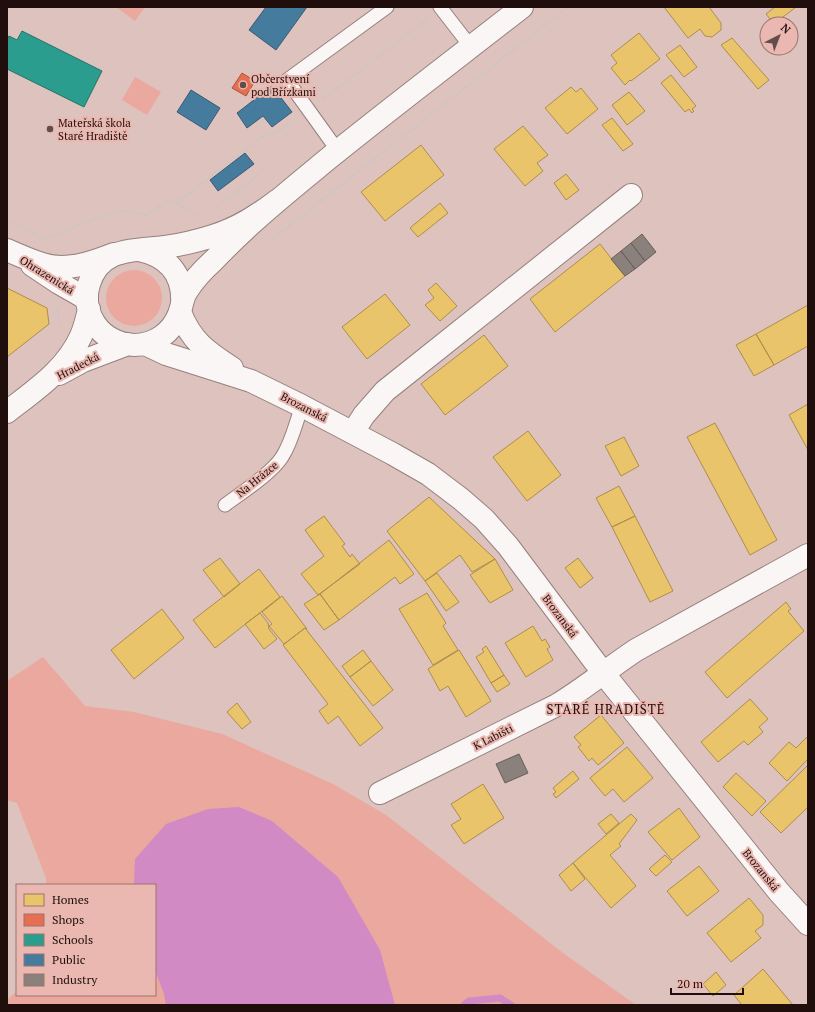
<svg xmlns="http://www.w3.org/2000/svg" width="815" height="1012" font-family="'PT Serif',serif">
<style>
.green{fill:#eaa89e}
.water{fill:#d28ac5}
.homes{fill:#e9c46a;stroke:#ad8d4e}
.shops{fill:#e76f51;stroke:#ab523c}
.schools{fill:#2a9d8f;stroke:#277268}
.public{fill:#457b9d;stroke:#3a5a72}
.industry{fill:#8a817c;stroke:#6a5e5a}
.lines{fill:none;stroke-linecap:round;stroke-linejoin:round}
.stream{stroke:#d28ac5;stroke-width:7}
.service-casing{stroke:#95817e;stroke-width:15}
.minor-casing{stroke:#95817e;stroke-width:24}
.tertiary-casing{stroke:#95817e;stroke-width:24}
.secondary-casing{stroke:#95817e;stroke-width:24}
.path{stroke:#cdc5c3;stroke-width:2.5;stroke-dasharray:2 2;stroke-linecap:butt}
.service{stroke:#faf6f5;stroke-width:13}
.minor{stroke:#faf6f5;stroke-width:22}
.tertiary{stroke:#faf6f5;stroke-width:22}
.secondary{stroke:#faf6f5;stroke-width:22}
.poi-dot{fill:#624d4a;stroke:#eab8b0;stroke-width:1.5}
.labels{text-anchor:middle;stroke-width:4;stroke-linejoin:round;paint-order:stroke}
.poi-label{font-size:11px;fill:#200e0c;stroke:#eab8b0;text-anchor:start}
.street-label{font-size:11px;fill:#200e0c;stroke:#eab8b0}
.quarter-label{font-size:13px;letter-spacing:1px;fill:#200e0c;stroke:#eab8b0}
</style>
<rect width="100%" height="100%" fill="#ddc2bd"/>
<path class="green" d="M116,7H145L135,21Z
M135,77L161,92L147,115L122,100Z
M106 298a28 28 0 1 1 56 0a28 28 0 1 1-56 0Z
M43,657L85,706L134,712L222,734L333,784L386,815L563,953L636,1005H7V1000L17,991V995H155V885H46V878L17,803L7,800V681Z"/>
<path class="water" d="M239,807L272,821L338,877L380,950L395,1005H166L164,994L155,970V885H134L135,859L166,824L208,809Z"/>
<path class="homes" d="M664,7H709L721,23V30L712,37L705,36L700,29L688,38Z
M775,7H796L774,24L766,14Z
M639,33L660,59L631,81L630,80L625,85L611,68L617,63L611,55Z
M732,38L769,80L758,89L721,45Z
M680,45L697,67L684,77L666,55Z
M671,75L696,106L692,109L694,111L692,113L689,109L685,112L661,83Z
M571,87L576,92L581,88L598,109L567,134L545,108Z
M629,92L645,111L627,125L612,105Z
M612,118L633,144L623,151L602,125Z
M523,126L548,155L537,163L543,171L525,186L494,149Z
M421,145L444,175L385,221L361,192Z
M566,174L579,190L566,200L554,183Z
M440,203L448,213L418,237L410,228Z
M600,244L625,276L555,332L530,299Z
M436,283L457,306L440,321L425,305L434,298L428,290Z
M7,288L47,308L49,324L7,357Z
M385,294L410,325L367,359L342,327Z
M808,305V346L774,365L756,334Z
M756,334L774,365L754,376L736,345Z
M484,335L508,366L445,415L421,384Z
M808,404V450L789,415Z
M715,423L777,540L750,555L687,437Z
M528,431L561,475L527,501L493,457Z
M624,437L639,466L621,476L605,446Z
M619,486L635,516L612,527L596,498Z
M429,497L495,559L472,572L460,555L425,581L387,531Z
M324,516L345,544L342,546L350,557L352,554L360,564L318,595L301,574L324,556L305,530Z
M635,516L673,591L650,602L612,527Z
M389,540L414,574L400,584L395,577L339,620L320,594Z
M220,558L240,584L224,597L203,570Z
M578,558L593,578L580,588L565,568Z
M495,559L513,590L490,603L470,575Z
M259,569L280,597L215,648L193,620Z
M437,573L459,602L446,611L425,581Z
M427,593L446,623L443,626L458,650L433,665L399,609Z
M320,594L339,620L324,630L304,604Z
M282,596L307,629L305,628L284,644L269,626L272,624L262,612Z
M786,602L791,609L788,611L804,631L727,698L705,672Z
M162,609L184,638L134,679L111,650Z
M260,613L268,623L269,629L277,639L264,649L245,624Z
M533,626L542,641L545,639L550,647L547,649L553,660L526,677L505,643Z
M305,628L383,728L360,746L338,716L328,724L319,711L328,704L283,645Z
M486,646L504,675L491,683L476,657L484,652L482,649Z
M363,650L371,661L350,677L342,666Z
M459,650L491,701L466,717L448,686L440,691L428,669Z
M371,661L393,690L373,706L350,677Z
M504,675L510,684L497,692L491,683Z
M750,699L768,719L759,727L763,732L748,745L744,741L718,762L701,742Z
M237,703L251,722L242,729L227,712Z
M601,715L624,743L598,765L592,758L589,761L578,747L581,745L574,737Z
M808,736V759L787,781L769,763L789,742L796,748Z
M627,747L653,778L624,802L613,789L605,796L590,778Z
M808,765V807L781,833L760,812Z
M573,771L579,779L556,798L553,794L556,792L553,788Z
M736,773L766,801L752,816L723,787Z
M483,784L504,818L464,844L451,825L461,819L451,804Z
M679,808L700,837L672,860L648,832Z
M611,814L619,823L606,834L598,824Z
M631,814L637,820L619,844L621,846L610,855L636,886L611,908L573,863Z
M665,855L672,862L656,876L649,869Z
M573,863L585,879L571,891L559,875Z
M699,866L719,891L687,916L667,891Z
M749,898L763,915V925L755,931L761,938L731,962L707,933Z
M763,969L793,1005H742L734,995Z
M716,972L726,985L713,996L703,984Z"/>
<path class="shops" d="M242,73L255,81L246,96L232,88Z"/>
<path class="schools" d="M22,31L102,71L84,107L7,69V40L9,36L17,40Z"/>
<path class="public" d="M266,7H307L276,50L249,30Z
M272,86L292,112L272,127L263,116L247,128L237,113Z
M191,90L220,108L206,130L177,112Z
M245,153L254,164L218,191L210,180Z"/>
<path class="industry" d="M642,234L656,252L645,261L631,243Z
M631,243L645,261L635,269L621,251Z
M621,251L635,269L625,276L611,259Z
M519,754L528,773L505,783L496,764Z"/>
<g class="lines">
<path class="stream" d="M464,1005L469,1001L500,998L511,1005"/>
<g class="service-casing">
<path id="service" d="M440,7L471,47
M338,151L287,80L387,7
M225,505C241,493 272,473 282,457C292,442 296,422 302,406"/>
</g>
<g class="minor-casing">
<path id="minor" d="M353,432L364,415L385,391L631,195
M380,793L557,705C585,688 609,668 636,650L808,555"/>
</g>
<g class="tertiary-casing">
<path id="tertiary" d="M7,250C18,255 30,260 42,264C66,272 91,263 114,254
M32,265L59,283L87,299
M180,312C191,341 207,352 232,368
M145,344L166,354L251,381L302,406L393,454L428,474L461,499L484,519L508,546L604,674L779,892L808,924"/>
</g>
<g class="secondary-casing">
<path id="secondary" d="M278,200C257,216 238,228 213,236C197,241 181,245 165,247C134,251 100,247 89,284C85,297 87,312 95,324C104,337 118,344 134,345C154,345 172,333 179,314C182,307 182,298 187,291C194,279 204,269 214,260C250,222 289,191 329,158C392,107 458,57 522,7
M139,250C168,256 184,275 182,304
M59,374L83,361L128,344
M7,412C35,390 66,370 81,336C85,327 87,318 89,309"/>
</g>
<path class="path" d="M323,99L427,19
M177,203L264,135L274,133L293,121
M217,208L264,170
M7,220L38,236
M42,240L116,211H128L146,215L168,201L177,203L197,216
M270,241L568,7
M57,309L60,324"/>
<use href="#service" class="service"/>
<use href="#minor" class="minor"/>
<use href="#tertiary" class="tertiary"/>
<use href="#secondary" class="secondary"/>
</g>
<g class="poi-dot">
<circle cx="243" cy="85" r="4"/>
<circle cx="50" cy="129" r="4"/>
</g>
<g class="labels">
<g class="poi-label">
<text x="251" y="83">Občerstvení<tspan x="251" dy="13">pod Břízkami</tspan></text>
<text x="58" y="127">Mateřská škola<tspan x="58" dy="13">Staré Hradiště</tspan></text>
</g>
<g class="street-label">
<text transform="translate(47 275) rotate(32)" y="4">Ohrazenická</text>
<text transform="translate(78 366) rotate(-27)" y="4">Hradecká</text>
<text transform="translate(304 407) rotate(27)" y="4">Brozanská</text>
<text transform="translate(257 479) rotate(-39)" y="4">Na Hrázce</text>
<text transform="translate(560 616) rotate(53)" y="4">Brozanská</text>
<text transform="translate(493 737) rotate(-27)" y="4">K Labišti</text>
<text transform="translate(761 870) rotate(51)" y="4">Brozanská</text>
</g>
<g class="quarter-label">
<text x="606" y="714">STARÉ HRADIŠTĚ</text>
</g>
</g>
<rect width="815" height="1012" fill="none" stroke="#200e0c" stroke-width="16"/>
<rect x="16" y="884" width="140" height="112" fill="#eab8b0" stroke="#99746e"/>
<rect x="24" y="894" width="20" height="12" fill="#e9c46a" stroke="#99746e"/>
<text x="52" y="904" font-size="12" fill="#200e0c">Homes</text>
<rect x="24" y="914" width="20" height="12" fill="#e76f51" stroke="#99746e"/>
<text x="52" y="924" font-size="12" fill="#200e0c">Shops</text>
<rect x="24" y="934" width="20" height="12" fill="#2a9d8f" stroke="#99746e"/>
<text x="52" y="944" font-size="12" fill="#200e0c">Schools</text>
<rect x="24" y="954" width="20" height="12" fill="#457b9d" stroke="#99746e"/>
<text x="52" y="964" font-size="12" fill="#200e0c">Public</text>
<rect x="24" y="974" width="20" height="12" fill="#8a817c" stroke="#99746e"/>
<text x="52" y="984" font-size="12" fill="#200e0c">Industry</text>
<g transform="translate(779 36) rotate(42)"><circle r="19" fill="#eab8b0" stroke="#99746e"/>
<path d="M0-3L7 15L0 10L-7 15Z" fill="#624d4a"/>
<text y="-6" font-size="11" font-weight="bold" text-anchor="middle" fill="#200e0c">N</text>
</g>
<path d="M671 988v6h72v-6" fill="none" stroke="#200e0c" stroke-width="2"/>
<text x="677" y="988" font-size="12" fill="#200e0c" stroke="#eab8b0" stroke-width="3" paint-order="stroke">20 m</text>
</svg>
